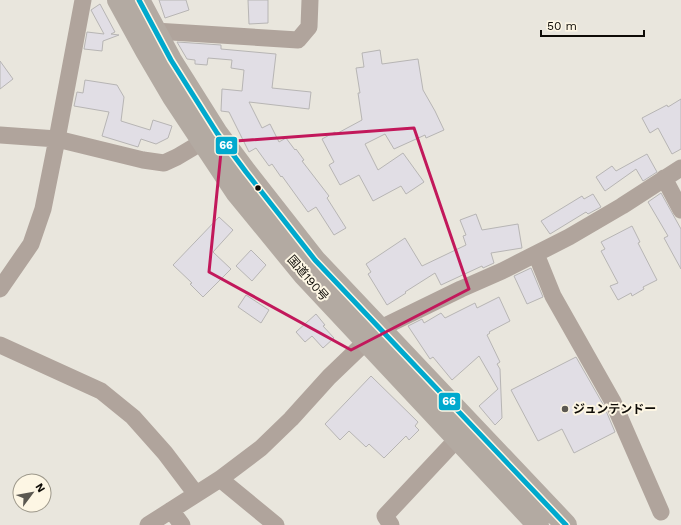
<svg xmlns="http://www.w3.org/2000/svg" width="681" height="525" font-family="'Work Sans','Noto Sans JP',sans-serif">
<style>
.building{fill:#e1dee5;stroke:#b7b5b4}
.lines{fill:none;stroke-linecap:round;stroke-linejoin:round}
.minor{stroke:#b0a49c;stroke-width:17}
.highway{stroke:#b3aaa2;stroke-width:22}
.bus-1-casing{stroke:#fdf6e4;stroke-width:8}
.bus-1{stroke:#00a9ce;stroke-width:5}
.marked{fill:none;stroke:#c2185b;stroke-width:3;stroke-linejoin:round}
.bus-dot{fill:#0e0b06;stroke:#fdf6e4;stroke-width:1.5}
.poi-dot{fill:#5b5851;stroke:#fdf6e4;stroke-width:1.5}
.labels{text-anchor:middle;stroke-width:4;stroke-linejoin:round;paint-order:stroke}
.street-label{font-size:12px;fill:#0e0b06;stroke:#fdf6e4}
.poi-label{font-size:12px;font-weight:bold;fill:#0e0b06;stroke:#fdf6e4;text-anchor:start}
.line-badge{stroke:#fdf6e4;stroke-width:1.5}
.badge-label{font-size:11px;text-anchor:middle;font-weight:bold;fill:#fff}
</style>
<rect width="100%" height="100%" fill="#e9e6dd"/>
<path class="building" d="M159,0H186L189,10L165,18Z
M248,0H268V23L249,24Z
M100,4L115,32L111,34L119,35L103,41L102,51L84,49L87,32L104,34L91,10Z
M177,42L221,45V49L276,54L272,88L311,92L309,109L249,102L262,128L270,124L279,142L286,138L295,150L296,149L304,160L302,161L329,196L327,198L346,228L334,235L316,207L308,212L282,176L281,177L272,164L269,166L256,148L249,152L229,112L221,111L222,89L242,91L244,70L231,68L232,60L208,58L207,65L195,64V60L187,59Z
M380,50L382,64L418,59L423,90L435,111L444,130L426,138L425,135L394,149L385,134L365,144L378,170L403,153L424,182L406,194L401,186L373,201L359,175L340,185L329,165L334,162L322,139L335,132L336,134L362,120L358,93H360L356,68L364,67L362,53Z
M0,61L13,79L0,89Z
M85,80L117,85L124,97L121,121L150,130L153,120L172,126L168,138L156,144L141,139L138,147L102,136L109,112L74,106L77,92L83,93Z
M681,99V149L672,154L658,128L650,133L642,118L667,105L668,107Z
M647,154L657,172L643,181L636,169L605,191L596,177L612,166L616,171Z
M661,193L681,229V269L664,238L668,236L648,202Z
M593,194L601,207L588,214L586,212L550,234L541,221L582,196L584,199Z
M476,214L482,230L518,224L522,248L491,253L494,263L483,268L482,266L441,285L435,273L405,292L406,293L387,305L368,274L371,272L366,264L405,238L422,266L466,245L463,236L466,235L460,220Z
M219,217L233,230L213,252L231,269L203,297L190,284L192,283L173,265Z
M632,226L640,242L638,243L657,280L643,287L644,289L632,296L631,293L618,300L610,286L618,283L601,251L605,249L601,242Z
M251,250L266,265L252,281L236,266Z
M531,268L543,297L527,304L514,276Z
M246,295L269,310L261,323L238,307Z
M499,297L510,321L489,332L490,333L487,335L500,362L497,364L500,369L502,418L495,425L479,406L498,389L479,356L452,380L433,357L430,359L408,326L422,319L424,323L441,313L445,318L475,303L477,308Z
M316,314L325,325L323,326L334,338L323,348L312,336L305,342L296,332Z
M576,357L604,406L615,432L574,453L562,429L538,441L511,390Z
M371,376L418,422L415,426L419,430L409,440L406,436L384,458L369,444L366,447L349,431L340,440L325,424Z"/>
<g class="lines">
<path class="minor" d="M155,31L298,40L309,27L310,0
M0,135L57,139L143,160L164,163L177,157L214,135
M664,178L681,210
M536,254L553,296L613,402L661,512
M0,289L31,244L43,209L57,139L83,0
M0,345L101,391L133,417L165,453L196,494
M220,479L276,525
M171,510L182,525
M148,525L220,479L261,448L291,419L329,377L379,329L461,289L502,271L569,237L622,206L681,168
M391,525L385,516L458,438"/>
<path class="highway" d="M118,0L146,51L173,97L236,192L304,275L538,525
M139,0L171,60L217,133L246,172L315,260L566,525"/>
<g class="bus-1-casing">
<path id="bus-1" d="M139,0L171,60L217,133L246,172L315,260L566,525"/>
</g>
<use href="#bus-1" class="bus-1"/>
</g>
<path class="marked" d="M414,128L469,289L351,350L209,272L222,142Z"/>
<circle class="bus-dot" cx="258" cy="188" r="3.5"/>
<circle class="poi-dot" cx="565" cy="409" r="4"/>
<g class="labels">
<g class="street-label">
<text transform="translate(308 278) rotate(49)" y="4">国道190号</text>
</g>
<g class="poi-label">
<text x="573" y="413">ジュンテンドー</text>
</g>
</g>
<g class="line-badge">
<rect x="215" y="136" width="23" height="19" rx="4" fill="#00a9ce"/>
<rect x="438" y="392" width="23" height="19" rx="4" fill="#00a9ce"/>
</g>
<g class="badge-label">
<text x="226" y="149">66</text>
<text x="449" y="405">66</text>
</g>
<g transform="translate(32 493) rotate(58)"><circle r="19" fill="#fdf6e4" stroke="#9d988b"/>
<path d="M0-3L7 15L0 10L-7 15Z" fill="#5b5851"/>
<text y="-6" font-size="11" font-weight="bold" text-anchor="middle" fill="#0e0b06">N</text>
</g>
<path d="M541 30v6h103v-6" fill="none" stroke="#0e0b06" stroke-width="2"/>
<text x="547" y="30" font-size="12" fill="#0e0b06" stroke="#fdf6e4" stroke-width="3" paint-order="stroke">50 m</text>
</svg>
